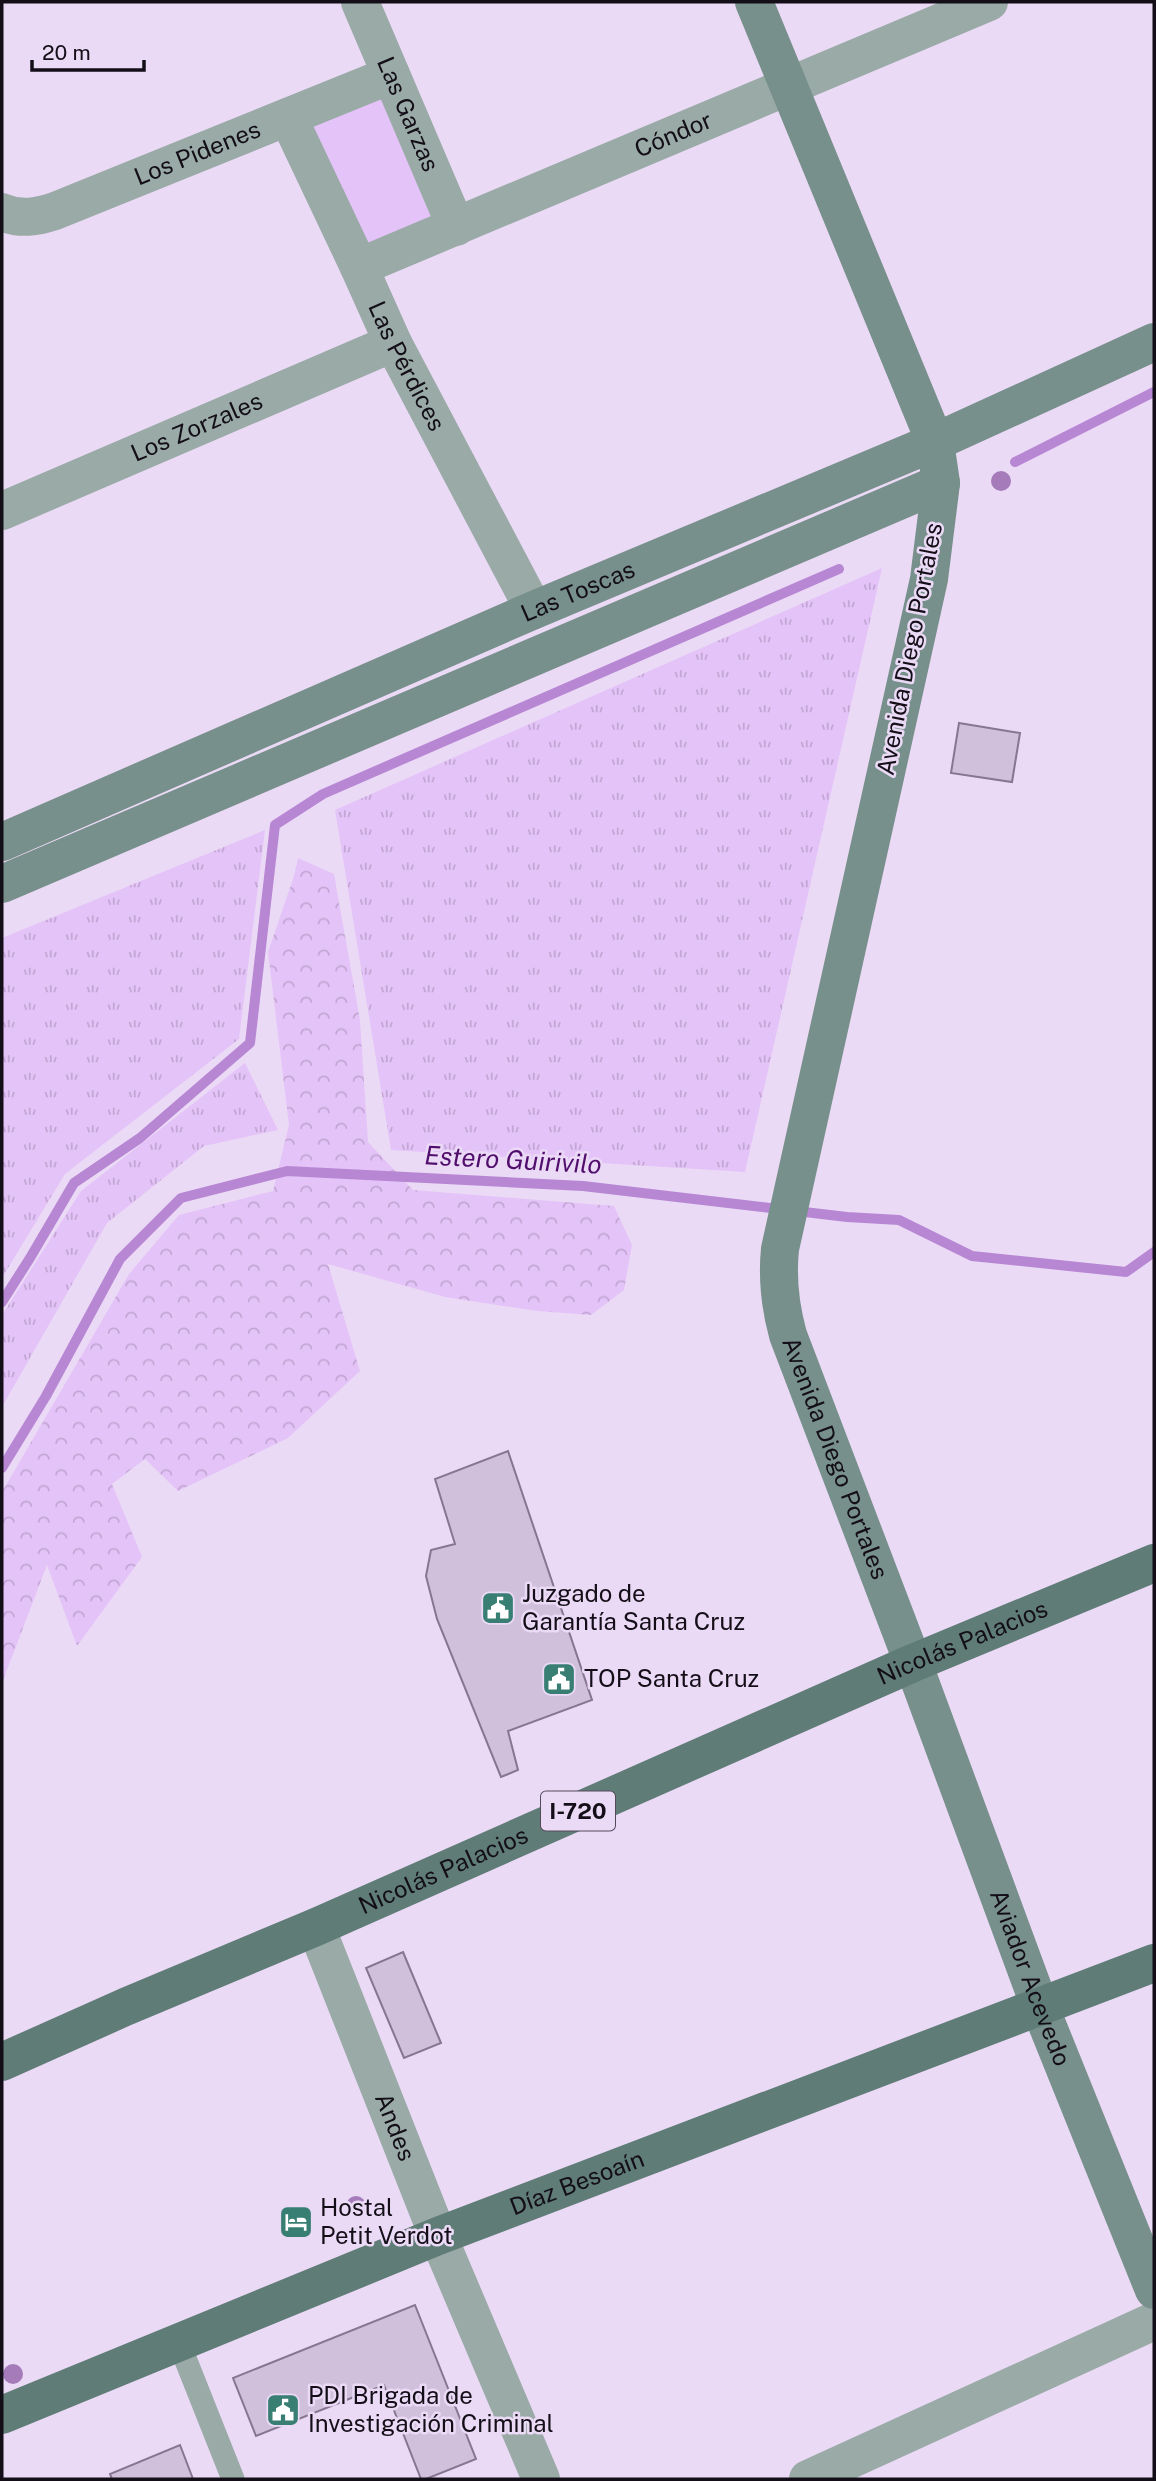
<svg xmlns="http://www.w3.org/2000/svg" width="1156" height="2481" font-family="'Public Sans',sans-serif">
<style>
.grass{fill:url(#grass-tufts)}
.forest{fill:url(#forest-crowns)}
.park{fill:#e4c3f8}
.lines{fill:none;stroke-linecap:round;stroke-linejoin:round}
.stream{stroke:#b887d4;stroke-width:10}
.building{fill:#d0c0db;stroke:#86768f;stroke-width:2}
.lane{stroke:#9aaba7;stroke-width:23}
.street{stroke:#9aaba7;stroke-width:38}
.secondary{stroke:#78908b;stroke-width:38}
.primary{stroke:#5f7c77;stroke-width:38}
.tree{fill:#a57bba}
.labels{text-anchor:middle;stroke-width:5;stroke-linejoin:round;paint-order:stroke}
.shield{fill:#ebdaf6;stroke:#544b5a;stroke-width:2}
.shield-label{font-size:23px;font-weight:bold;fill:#130e17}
.street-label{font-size:24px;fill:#130e17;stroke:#ebdaf6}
.poi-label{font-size:24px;fill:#130e17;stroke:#ebdaf6;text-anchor:start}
.water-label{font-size:26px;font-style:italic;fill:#510e6c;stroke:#ebdaf6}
</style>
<defs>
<pattern id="grass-tufts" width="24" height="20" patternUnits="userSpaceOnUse" patternTransform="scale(1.75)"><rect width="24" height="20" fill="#e4c3f8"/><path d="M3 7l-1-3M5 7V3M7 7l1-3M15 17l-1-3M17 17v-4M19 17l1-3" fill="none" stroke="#c3a6d4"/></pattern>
<pattern id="forest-crowns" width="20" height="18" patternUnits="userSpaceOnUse" patternTransform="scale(1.75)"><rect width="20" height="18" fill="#e4c3f8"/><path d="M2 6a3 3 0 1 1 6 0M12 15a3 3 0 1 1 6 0" fill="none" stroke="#c3a6d4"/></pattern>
</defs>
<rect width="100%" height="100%" fill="#ebdaf6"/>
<path class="grass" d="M882,568L745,1172L391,1150L335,810Z
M265,830L239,1039L65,1174L2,1278V938Z
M245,1063L278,1130L204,1146L107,1223L2,1407V1315L81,1191Z"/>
<path class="forest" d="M298,858L334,874L360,1020L368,1142L413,1190L614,1206L632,1245L624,1290L591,1315L537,1311L445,1297L328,1264L360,1371L288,1438L178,1491L145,1459L112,1484L142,1557L77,1646L47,1565L2,1683V1492L129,1274L179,1215L273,1191L289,1125L268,952L294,876Z"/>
<path class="park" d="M380,96L432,219L361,250L308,128Z"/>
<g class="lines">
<path class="stream" d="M1015,462L1154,392
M2,1302L30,1258L74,1183L140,1138L250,1043L275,825L323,794L839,569
M2,1468L46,1396L120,1259L181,1198L287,1171L583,1186L847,1217L899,1220L972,1256L1126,1272L1154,1252"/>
</g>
<path class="building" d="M959,723L1020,733L1012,782L951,773Z
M508,1451L592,1700L508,1731L518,1770L501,1777L437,1619L426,1576L431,1550L455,1544L435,1479Z
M403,1952L441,2043L404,2058L366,1968Z
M415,2305L476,2459L426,2479H421L384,2385L256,2436L233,2378Z
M180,2445L193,2479H112L110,2474Z"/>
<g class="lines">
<path class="lane" d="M179,2343L233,2479"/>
<g class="street">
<path id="s1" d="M360,2L456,227"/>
<path id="s2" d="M288,117L359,267L393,343L534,610"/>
<path id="s3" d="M2,212C20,220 37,217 55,211L391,75"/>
<path id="s4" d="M359,267L989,2"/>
<path id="s5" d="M2,511L393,343"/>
<path id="s6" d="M316,1927L438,2236L541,2479"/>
<path d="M808,2479L1154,2321"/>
</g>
<g class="secondary">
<path id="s7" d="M754,2L935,442L941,483L929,579L780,1249C777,1279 780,1306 788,1335L913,1663L1040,2007L1154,2290"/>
<path id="s8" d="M2,842L534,610L935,442L1154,342"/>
<path d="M2,884L941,483"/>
</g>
<g class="primary">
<path id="s9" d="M2,2062L125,2007L316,1927L913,1663L1154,1563"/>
<path id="s10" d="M2,2415L438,2236L1154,1963"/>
</g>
</g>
<g class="tree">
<circle cx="1001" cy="481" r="10"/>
<circle cx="356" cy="2206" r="10"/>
<circle cx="13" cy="2374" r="10"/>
</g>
<defs>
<g id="civic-square" transform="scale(1.75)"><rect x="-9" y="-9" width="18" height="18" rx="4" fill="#397e73" stroke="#ebdaf6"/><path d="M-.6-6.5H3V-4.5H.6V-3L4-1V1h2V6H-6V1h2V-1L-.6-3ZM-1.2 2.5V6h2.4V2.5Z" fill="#fff"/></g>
<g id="hotel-square" transform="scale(1.75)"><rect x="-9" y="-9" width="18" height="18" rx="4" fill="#397e73" stroke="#ebdaf6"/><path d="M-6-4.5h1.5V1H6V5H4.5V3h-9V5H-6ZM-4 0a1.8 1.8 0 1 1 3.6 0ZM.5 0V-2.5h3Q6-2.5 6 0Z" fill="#fff"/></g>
</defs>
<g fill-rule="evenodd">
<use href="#civic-square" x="498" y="1608"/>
<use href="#civic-square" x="559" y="1679"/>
<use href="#hotel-square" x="296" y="2222"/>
<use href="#civic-square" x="283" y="2410"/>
</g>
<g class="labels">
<rect class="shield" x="541" y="1791.5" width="74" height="39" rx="5"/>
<g class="shield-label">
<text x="578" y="1819">I-720</text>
</g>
<g class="street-label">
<text dy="8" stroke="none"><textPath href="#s1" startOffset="122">Las Garzas</textPath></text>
<text dy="8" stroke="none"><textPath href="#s4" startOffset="341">Cóndor</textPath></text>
<text dy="8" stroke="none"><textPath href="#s3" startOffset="208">Los Pidenes</textPath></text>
<text dy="8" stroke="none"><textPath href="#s2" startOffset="276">Las Pérdices</textPath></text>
<text dy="8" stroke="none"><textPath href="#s5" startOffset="212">Los Zorzales</textPath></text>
<text dy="8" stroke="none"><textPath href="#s8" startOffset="628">Las Toscas</textPath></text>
<text transform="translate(910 649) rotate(-79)" y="8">Avenida Diego Portales</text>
<text dy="8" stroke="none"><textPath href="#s7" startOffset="1519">Avenida Diego Portales</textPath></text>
<text dy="8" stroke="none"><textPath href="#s9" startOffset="1048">Nicolás Palacios</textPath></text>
<text dy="8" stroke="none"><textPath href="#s9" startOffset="481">Nicolás Palacios</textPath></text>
<text dy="8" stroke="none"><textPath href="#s7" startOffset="2074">Aviador Acevedo</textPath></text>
<text dy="8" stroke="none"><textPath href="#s6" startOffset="215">Andes</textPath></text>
<text dy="8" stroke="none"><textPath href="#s10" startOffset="620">Díaz Besoaín</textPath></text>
</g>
<g class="poi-label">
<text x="522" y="1602">Juzgado de<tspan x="522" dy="28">Garantía Santa Cruz</tspan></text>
<text x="584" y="1687">TOP Santa Cruz</text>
<text x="320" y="2216">Hostal<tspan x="320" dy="28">Petit Verdot</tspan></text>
<text x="308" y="2404">PDI Brigada de<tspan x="308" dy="28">Investigación Criminal</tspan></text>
</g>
<g class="water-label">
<text transform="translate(513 1160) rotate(3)" y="9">Estero Guirivilo</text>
</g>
</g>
<rect width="1156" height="2481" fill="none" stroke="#130e17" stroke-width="7"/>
<path d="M32 60v10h112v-10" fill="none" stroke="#130e17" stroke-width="3.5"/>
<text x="42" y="60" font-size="21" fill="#130e17" stroke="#ebdaf6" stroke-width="5" paint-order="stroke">20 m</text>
</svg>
